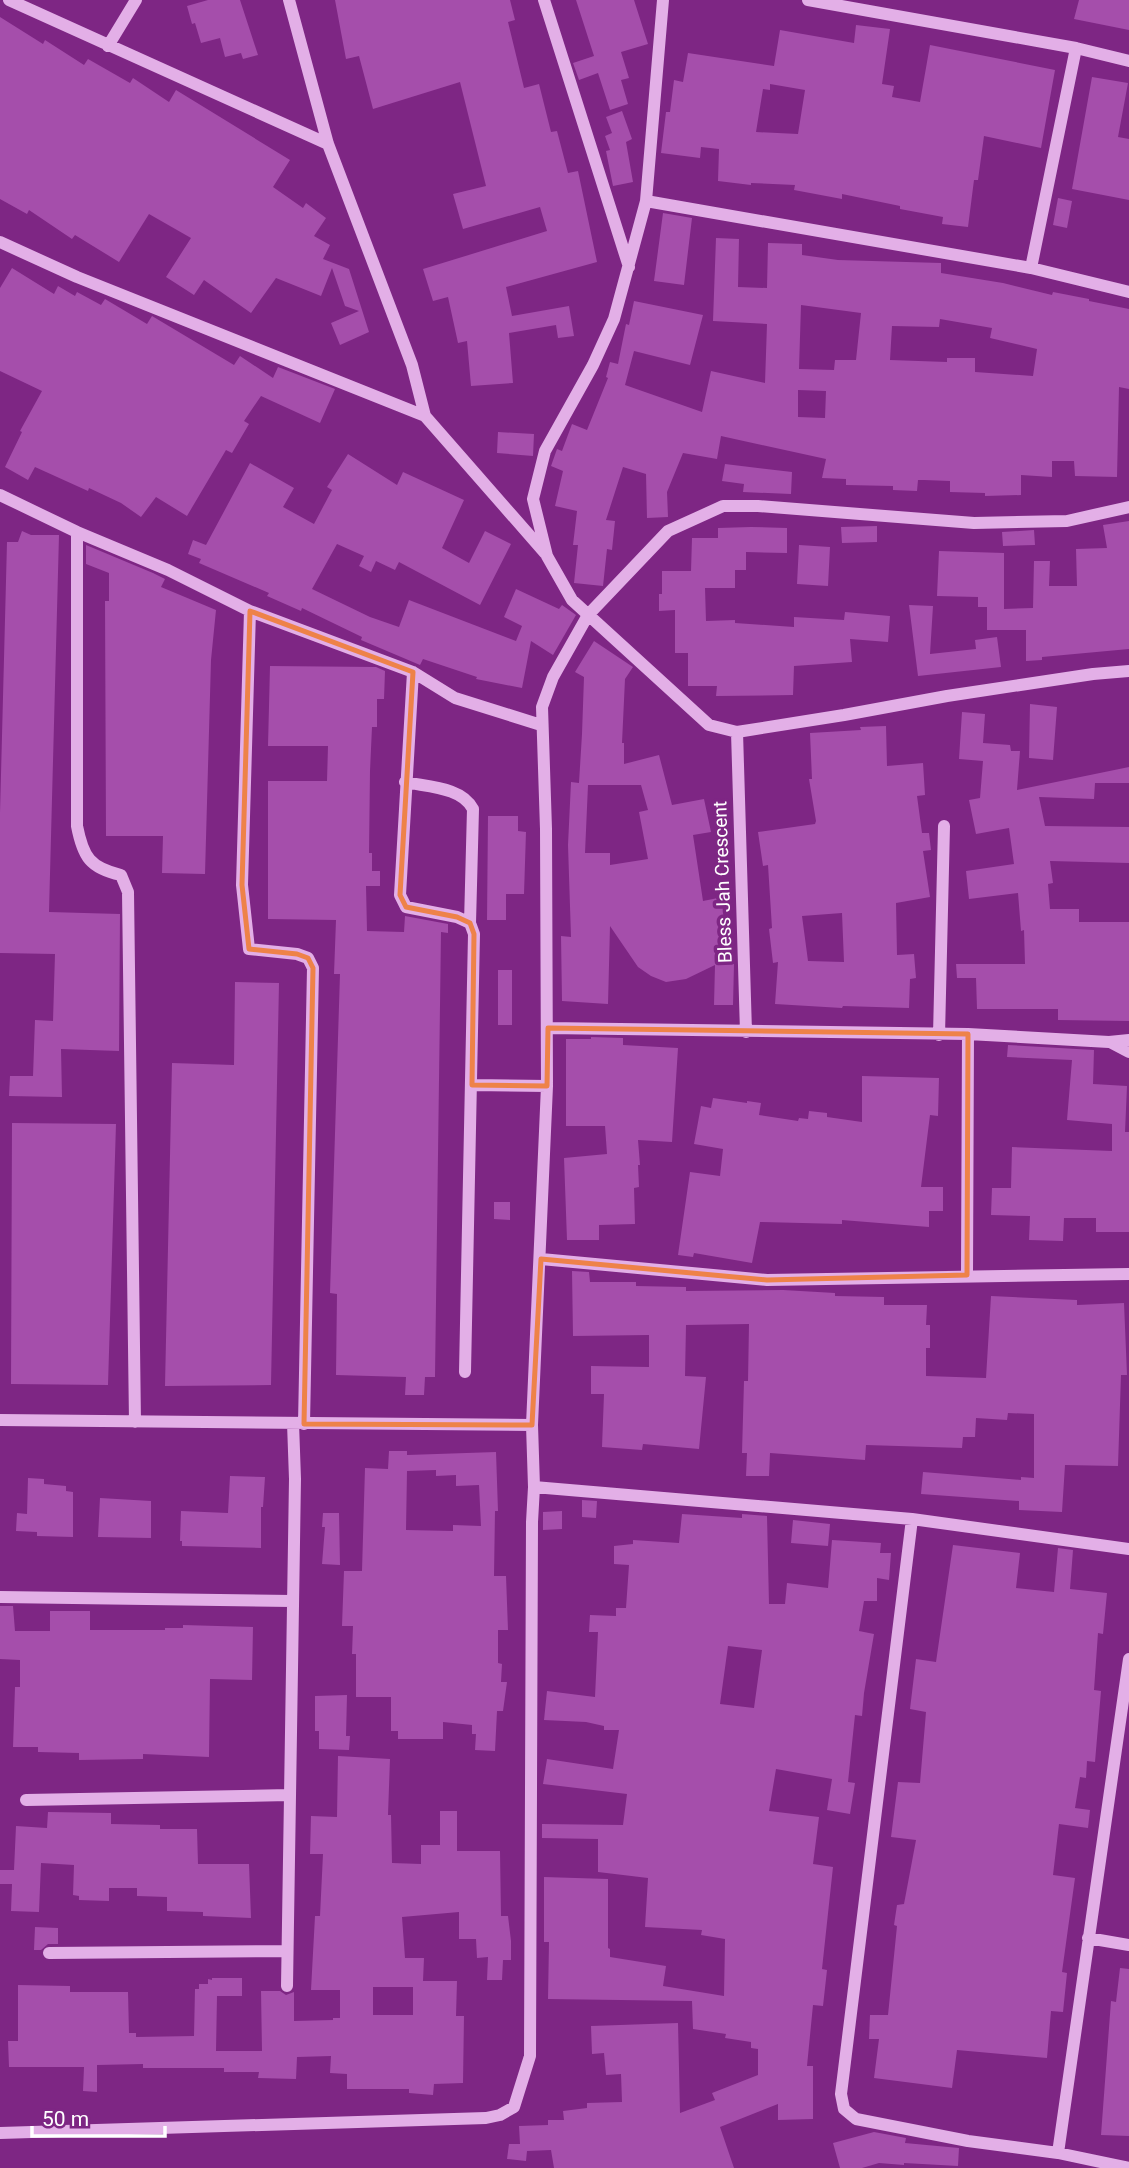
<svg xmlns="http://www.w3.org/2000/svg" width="1129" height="2168" font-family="Roboto,sans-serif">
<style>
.building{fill:#a54eab;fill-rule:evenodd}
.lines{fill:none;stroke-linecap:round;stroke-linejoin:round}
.minor{stroke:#e3afe7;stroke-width:12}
.marked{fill:none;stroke:#ee8249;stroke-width:5;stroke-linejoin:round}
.labels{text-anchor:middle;stroke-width:7;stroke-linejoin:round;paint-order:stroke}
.street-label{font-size:19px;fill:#fff;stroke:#7e2684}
</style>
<rect width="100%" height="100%" fill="#7e2684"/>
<path class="building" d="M208,0H240L258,55L243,59L241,53L225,57L220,38L201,43L195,23L192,24L187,6Z
M335,0H510L515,20L508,22L524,88L539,84L551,132L557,131L568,173L578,171L597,262L506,287L512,316L569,306L574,336L558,338L556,325L509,333L513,383L471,386L467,341L458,343L448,297L433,301L423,269L547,231L540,207L463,229L453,194L486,186L460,82L373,109L359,56L346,59Z
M576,0H634L648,44L621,52L629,78L621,80L628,104L610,110L598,73L579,80L573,63L594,56Z
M1079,0H1129V30L1074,19Z
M0,17L43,44L45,40L84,65L88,59L130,83L133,78L169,102L176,90L290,160L273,187L303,208L306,203L326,218L314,236L330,245L323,259L349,269L369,332L340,345L331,323L359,311L345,306L332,268L321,296L276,278L251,313L204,280L194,295L166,277L191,238L149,214L119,262L75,235L72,239L29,210L27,214L0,199Z
M856,25L890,29L882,84L894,86L892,97L920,102L930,45L1055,70L1041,148L984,136L978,180H974L968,227L942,224L943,217L900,209V206L842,194V199L794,190L795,185L751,183V185L718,181L719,149L701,147L700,158L661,153L666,112H670L674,80L683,82L688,53L774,66L780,30L854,43ZM770,84L805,90L798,134L756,132L763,89L770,90Z
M1092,77L1128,83L1118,137L1129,139V200L1072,189Z
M622,111L632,139L626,142L633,182L613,186L606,151L610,150L605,136L612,133L606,117Z
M1058,198L1072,201L1067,228L1053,225Z
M663,213L692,218L684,285L654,281Z
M716,238L739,239L738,287L767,288L768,243L802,244V255L838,260L941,263V273L1003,283L1052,295L1053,292L1089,299V301L1129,309V389L1119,387L1117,477L1075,476L1074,461H1052V477L1021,475V495L985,496V493L950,492V481L924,480H918L917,491L893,490V486L846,485V479L822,478L826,459L721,436L717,459L683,453L667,492L668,517L647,518L646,474L623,467L606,520L615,521L612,550L607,549L603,586L574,583L578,545H573L577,511L555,506L563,471L551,466L557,449L562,451L572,424L587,430L608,378L606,377L610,362L618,364L626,324L629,325L634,301L703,315L690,365L634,351L625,385L702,412L711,371L765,383L767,324L713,321ZM801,305L861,313L856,360H835L834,370L799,369ZM940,319L992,328L990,338L1037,349L1033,376L975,372V358H947V362L890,360L892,326L939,327ZM798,390L826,391L825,418L798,417Z
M12,268L54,294L58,286L75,296L77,292L101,305L105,299L147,324L152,316L234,365L240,356L273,378L278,367L335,389L320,423L261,396L244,421L249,424L232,453L226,450L187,516L156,497L141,517L121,503L89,488L88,491L35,467L28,480L5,467L22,432L20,431L42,391L0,371V288Z
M498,432L534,434L533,456L497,453Z
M348,454L397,485L403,472L464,500L442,548L469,563L485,531L511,544L480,605L399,562L395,570L376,561L371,572L359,566L364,556L337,544L312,589L370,617L399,627L409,600L516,641L522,626L504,617L516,589L559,609L562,605L576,615L553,655L531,641L522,688L476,679L477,677L423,659L420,665L361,640L362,637L302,608L301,611L267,596L269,593L199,563L201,559L188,554L193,540L206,545L250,463L294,488L283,507L314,524L332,490L327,487Z
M725,464L792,472L791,494L743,492L744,484L722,481Z
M1129,521V649L1042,657V660L1026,661V630H987V607H978V597L937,596L939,551L1004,553V609L1033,608L1034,561H1050L1049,586H1077L1076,549L1107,548L1103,525Z
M877,526V542L842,543L841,527Z
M751,527L787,528V553L746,552V570H735V588H705L706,621L735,620V623L794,627V617L844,620L845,612L890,616L888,642L850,639L852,662L794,666L793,695L716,696L717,686H688V653H675V610L659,611V594H662V571H691L692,538H718V528Z
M1034,530L1035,545L1003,546L1002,532Z
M22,531L31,535H59L49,912L120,914L119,1051L61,1049L62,1097L9,1096L10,1076H33L35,1020L53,1021L55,954L0,953V813L7,542H18Z
M86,545L153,573L165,579L161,587L216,610L211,660L205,874L162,873L163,836H106L105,601H109V573L86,564Z
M799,545L830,547L828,586L797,584Z
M909,605L933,606L930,654L976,649L975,640L997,637L1001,667L918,676Z
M594,641L633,667L625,679L622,743H624V764L659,755L672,805L704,799L711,832L693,835L703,901L723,897L724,944L716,963L734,964L733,1005H714L715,965L686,979L666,982L651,976L638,967L610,926L608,1004L562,1001L561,936L571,937L568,845L571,782L579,783L582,734L584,677L575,672ZM588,785H641L648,810L639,812L648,859L610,865V853H585Z
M270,666L376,667L385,671L384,699H377V727H372L370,771L369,853H372V871H380V886H366L367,931L404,932L405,916L448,924V933L441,932L435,1377H425L424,1395H405L406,1377L336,1375L337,1294L330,1293L340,974H334L336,920L268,919V781H327L328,746H268Z
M1030,704L1057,707L1053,760L1029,758Z
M962,712L985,714L983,743L1010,745L1011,751H1020L1017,790L1129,767V783H1095L1094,799L1039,797L1045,826L1129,827V863L1050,861L1053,883L1048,884L1050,909H1079V922H1129V1021L1058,1020V1009H977L976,978H957L956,964H1025L1024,930L1021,931L1018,893L969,899L966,871L1014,864L1009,828L976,834L969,800L980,798L983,761L959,759Z
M886,726L887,766L923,763L925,795L917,796L922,833H929L931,850L923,851L930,897L896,903L897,955L914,954L916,978L910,979L909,1008L843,1006L842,1008L775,1004L778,962L773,963L769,929L772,928L768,865L763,866L758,832L815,824L816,821L809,779H812L810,733L861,730L860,727ZM842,913L844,962L808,961L802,916Z
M488,816H518V831L526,832L524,894H506V920H487Z
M498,970H512V1025H498Z
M235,982L279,983L271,1385L165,1386L172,1063L234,1065Z
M591,1037L623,1038V1045L678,1048L672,1142L638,1140L640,1165H638L639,1187L634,1188L635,1224L599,1225V1240H567L564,1158L607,1154L605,1126H566V1039H591Z
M1008,1045L1094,1050L1093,1084L1127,1086L1125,1132H1129V1232H1096V1218H1064L1063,1241L1029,1240L1030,1216L991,1215L992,1188H1011L1012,1147L1112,1151V1124L1067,1120L1072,1060L1007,1057Z
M862,1076L939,1078L938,1116L930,1115L921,1187H943V1211H929V1227L842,1220V1224L760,1222L752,1263L694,1253L693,1257L678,1255L690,1172L720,1176L723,1149L694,1144L701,1106L711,1108L713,1098L747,1103V1101L761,1103L759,1115L798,1121L799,1118L808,1119L809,1111L827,1113V1117L862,1122Z
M12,1123L116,1124L108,1385L11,1384Z
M494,1202H510V1220L494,1219Z
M572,1271L589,1272L590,1282H636V1286L686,1287V1291L783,1290L835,1293V1296L884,1297V1305H927L926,1325H930V1348H926V1376L986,1378L991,1296L1077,1300V1305L1124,1303L1127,1375H1121L1118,1466L1065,1465L1062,1512L1019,1510V1501L921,1494L923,1472L1021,1480V1477L1034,1478V1414L1008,1413L1007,1420L976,1418L975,1437H963L962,1448L866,1445L865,1460L770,1453L769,1476H746L747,1453H742L744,1381H748L749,1324L686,1325L685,1376L706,1377L699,1449L643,1444L642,1450L602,1447L604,1394H591V1366L649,1367V1335L573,1336Z
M389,1451H407V1455L496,1452L498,1511H495L494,1576H506L508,1630H498V1663L502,1664L501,1682H507L503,1711H497L495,1751L475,1750L476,1734H472V1725L443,1722V1739H398V1731H391V1697H356V1654H352L353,1626H342L344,1571H362L365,1468L388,1469ZM436,1470V1476L456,1475V1486L479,1485L481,1526L453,1525V1531L406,1530L407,1471Z
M230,1476L265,1477L263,1507H261V1548L182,1546V1541H180L181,1511L228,1513Z
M28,1478L44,1479V1484L66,1486V1491L73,1492V1537L37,1536V1532L16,1531L17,1513L27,1514Z
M100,1498L151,1501V1538L98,1537Z
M582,1500L597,1501L596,1518L582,1517Z
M562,1511V1529L543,1530V1512Z
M323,1513H339L340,1565L322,1564L325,1527H322Z
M682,1514L742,1518V1514L767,1516L769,1604H785L787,1583L828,1588L832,1540L881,1543L880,1553H891L889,1580L877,1578V1601H864L859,1631L874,1634L864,1693L862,1716L855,1715L848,1782L855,1783L850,1814L827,1810L832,1779L776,1769L769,1811L819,1817L813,1864L833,1867L822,1969L827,1970L823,2006L813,2005L807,2066H813V2119L778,2120V2104L720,2127L734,2168H554L551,2150L527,2151L526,2161L507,2159L509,2144H520L519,2126L548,2125V2120H564L563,2111L587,2108V2103L622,2102L621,2074L606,2075L604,2053L592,2054L591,2026L678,2023L680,2113L715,2100L712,2093L758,2075V2049L751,2048V2042L725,2038L726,2034L693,2029L692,2001L548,1999L549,1942H544V1877L608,1879V1948L610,1949V1957L666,1966L663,1986L724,1996L725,1939L701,1935L702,1930L645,1927L648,1878L598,1872V1839L542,1838V1824L623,1825L627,1794L543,1784L547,1759L613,1769L619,1730H604V1726L586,1722L544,1720L547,1691L595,1697L598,1632H589L590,1615L616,1616V1608H626L629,1565L614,1564V1546L633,1544V1540L679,1543ZM728,1646L762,1650L754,1708L720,1704Z
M793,1520L830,1524L828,1546L791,1543Z
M953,1545L1020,1553L1016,1588L1054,1592L1058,1548L1073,1550L1070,1589L1107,1593L1103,1634L1098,1633L1094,1690L1101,1691L1095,1762L1087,1761L1086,1778L1080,1777L1075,1808L1090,1810L1088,1828L1059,1824L1053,1875L1075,1878L1062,1972L1067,1973L1063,2012L1051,2011L1047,2058L957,2050L952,2088L874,2078L879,2039H869L870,2015H888L897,1926L894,1925L897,1905L904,1904L916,1840L891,1837L898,1782L920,1783L926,1712L910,1709L916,1659L936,1662Z
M0,1606H13L15,1631H50V1611H90V1630H165V1628H183V1625L253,1627L252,1680L210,1679L209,1757L143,1754V1759L79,1760V1753L38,1752V1747H13L15,1687H20V1660L0,1659Z
M347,1695L346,1736H350L349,1750L319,1749V1731H315V1696Z
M338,1756L390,1759L388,1815H391L392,1863L421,1864V1845H440V1811H457V1851H500L501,1916H508L511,1941V1960H503L502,1980H487L488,1957L477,1958L476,1939H459V1912L402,1917L405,1958H424L423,1981H457L456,2016H464L463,2083L434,2084L433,2095L409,2093V2089H347V2074L330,2073L331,2056L297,2057L296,2079L258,2078L259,2072H224V2068H143V2064L97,2065V2092L83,2091L84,2067H9L8,2041H18V1985L70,1986V1992H128L129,2033H136V2037L194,2036L195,1989H199V1984H208V1979L212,1980V1978H242V1996H217L216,2051H262L261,1991H280L286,1995L294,1992V2021L333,2020V2018H340V1990H311L315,1916H320L323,1854H310L311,1816L337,1817ZM373,1987H413V2015H373Z
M48,1812L111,1813V1824L160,1825V1829H197L198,1864H249L251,1918L203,1916V1912L167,1911V1897L137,1896V1888H109V1901L79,1900V1896L73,1895L74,1865L41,1863L39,1912L11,1911L12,1884H0V1870H14L16,1826L47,1828Z
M35,1927L58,1928V1944H48L41,1950H34Z
M1120,1968L1129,1969V2136L1101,2135L1111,2001L1116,2002Z
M874,2132L906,2138L905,2143L959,2148L958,2166L904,2163V2165L879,2163L862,2168H840L833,2143Z"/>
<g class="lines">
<path class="minor" d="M9,0L328,144
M289,0L328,144L412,365L425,416L545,553
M544,0L629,267
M663,0L646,201L614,319L593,365L545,451L533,499L547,556L572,600L709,725L737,732L844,715L947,696L1093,674L1129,671
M808,0L1076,48L1129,61
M108,46L136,0
M646,201L1031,268L1129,292
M0,242L77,277L425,416
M1031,268L1076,48
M0,495L77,532L168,570L250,611L413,672L455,698L541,725
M77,532V826C83,857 90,868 121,875L128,892L135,1422
M250,611L242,885L249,949L297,954L308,958L313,968L304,1424
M413,672L400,895L406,907L457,917L470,923L474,934L465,1372
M737,732L746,1032
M405,782C428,787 462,787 473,809L470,923
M548,1028L968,1034L1109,1042L1129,1040
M939,1035L944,826
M1110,1042L1129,1052
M472,1085L547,1086
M541,1259L767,1280L1129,1274
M967,1275L968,1034
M0,1420L532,1425
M534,1487L912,1519L1129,1549
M912,1519L841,2094L844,2109L856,2119L968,2141L1058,2153L1129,2168
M0,1597L292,1601
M26,1800L289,1795
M1088,1938L1129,1945
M49,1953L287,1951
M287,1986L295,1479L293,1423
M0,2133L486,2118L500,2115L514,2107L530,2056L532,1522L534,1487L532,1425L547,1086L546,829L542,707L553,677L588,615L668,531L723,506H758L974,523L1067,521L1129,507
M1058,2153L1129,1659"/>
</g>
<path class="marked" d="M250,611L413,672L400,895L406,907L457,917L470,923L474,934L472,1085L547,1086L548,1028L968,1034L967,1275L767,1280L541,1259L532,1425L304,1424L313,968L308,958L297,954L249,949L242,885Z"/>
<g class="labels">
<g class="street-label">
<text transform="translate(722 882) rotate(-92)" y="7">Bless Jah Crescent</text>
</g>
</g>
<path d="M32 2126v10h133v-10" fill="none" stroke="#ffffff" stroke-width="3.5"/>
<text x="42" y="2126" font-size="21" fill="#ffffff" stroke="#7e2684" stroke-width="5" paint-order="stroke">50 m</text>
</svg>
